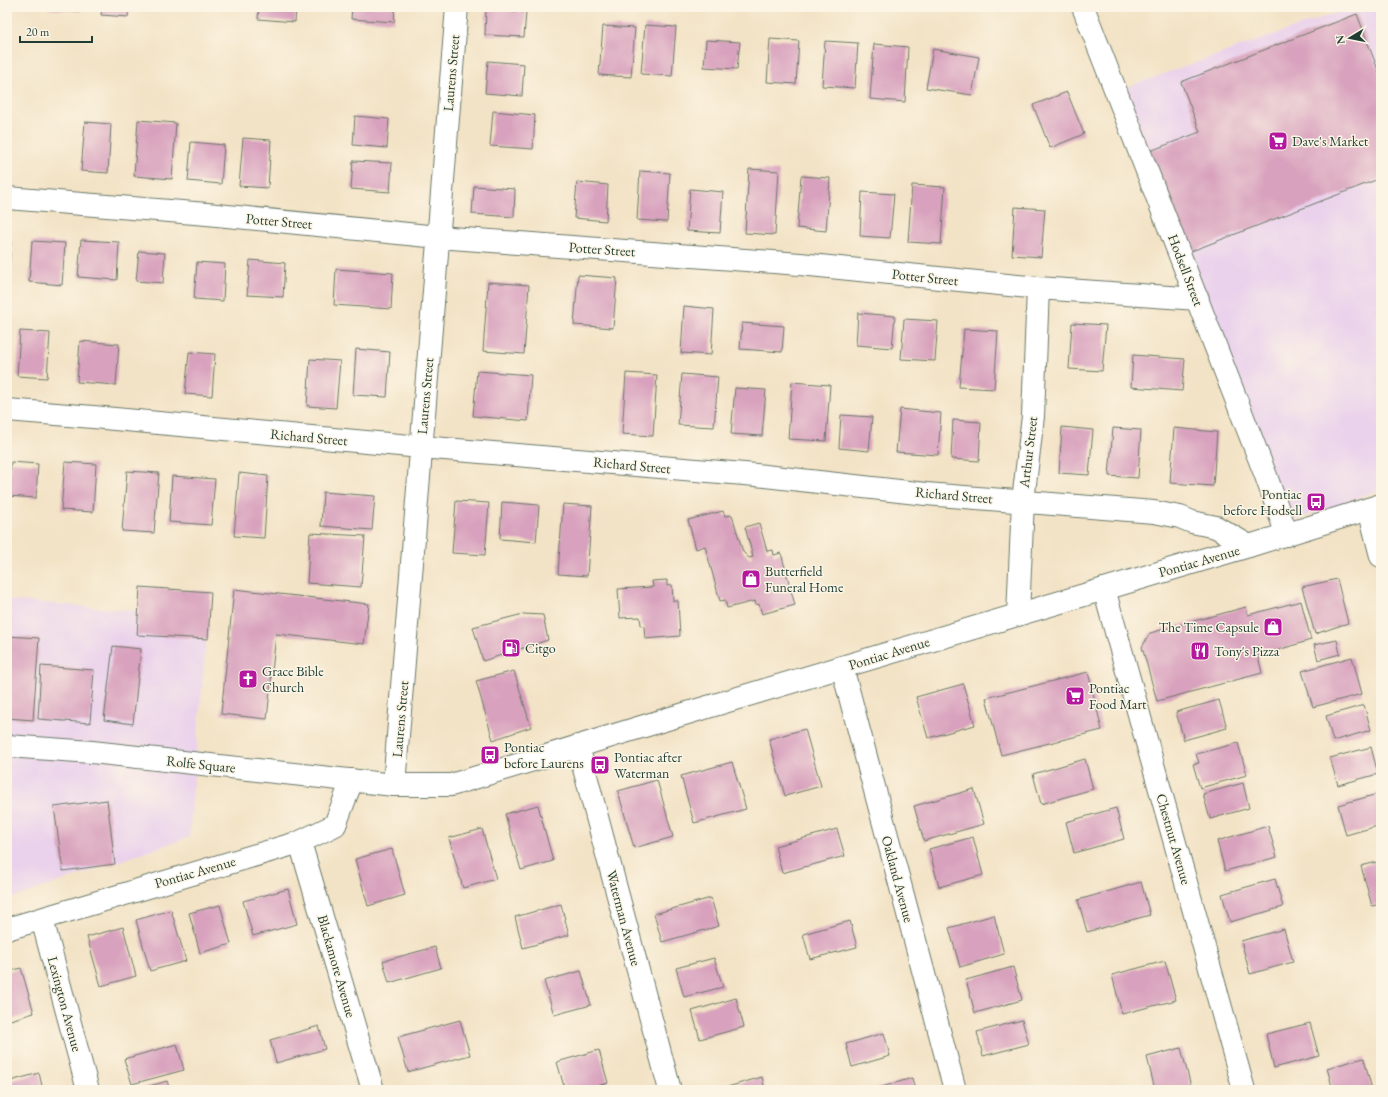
<svg xmlns="http://www.w3.org/2000/svg" width="1388" height="1097" font-family="'EB Garamond',serif">
<style>
.built{fill:#ead1ec}
.building{fill:#d8a1bd}
.lines{fill:none;stroke-linecap:round;stroke-linejoin:round}
.minor-casing{stroke:#697767;stroke-width:24}
.major-casing{stroke:#697767;stroke-width:24}
.minor{stroke:#fff;stroke-width:22}
.major{stroke:#fff;stroke-width:22}
.labels{text-anchor:middle;stroke-width:3;stroke-linejoin:round;paint-order:stroke}
.street-label{font-size:14px;fill:#1f3d34;stroke:#fcf5e5}
.poi-label{font-size:14px;fill:#1f3d34;stroke:#fcf5e5;text-anchor:start}
</style>
<rect width="100%" height="100%" fill="#fcf5e5"/>
<filter id="ink" filterUnits="userSpaceOnUse"><feTurbulence type="fractalNoise" baseFrequency=".025" numOctaves="2"/><feDisplacementMap in="SourceGraphic" scale="8" xChannelSelector="R" yChannelSelector="G"/><feConvolveMatrix kernelMatrix="1 2 1 2 8 2 1 2 1" color-interpolation-filters="sRGB"/></filter>
<filter id="wash" filterUnits="userSpaceOnUse"><feTurbulence type="fractalNoise" baseFrequency=".012" numOctaves="4" result="noise"/><feDisplacementMap in="SourceGraphic" scale="16" xChannelSelector="R" yChannelSelector="G"/><feGaussianBlur stdDeviation="0.9" result="paint"/><feColorMatrix in="noise" values="0 0 0 0 0 0 0 0 0 0 0 0 0 0 0 0 0 1.4 0 .05"/><feComposite in="paint" operator="in"/></filter>
<g filter="url(#wash)">
<rect width="100%" height="100%" fill="#f3e3c6"/>
<path class="built" d="M1353,7H1381V489L1290,522L1124,88Z
M7,600L208,617L189,837L7,900Z"/>
<g id="blocks">
<path class="building" d="M49,7H80V11L48,9Z
M102,7H129L128,17L101,15Z
M259,7H296L295,22L258,19Z
M352,7H395L394,22L351,19Z
M486,9L526,12L524,37L485,35Z
M1357,14L1381,78V178L1189,252L1150,151L1200,132L1181,82Z
M645,25L676,27L672,76L641,74Z
M603,26L635,28L631,77L599,75Z
M770,39L799,41L796,84L767,82Z
M706,40L740,42L737,69L704,67Z
M825,41L858,43L855,88L822,86Z
M874,44L908,47L905,102L870,99Z
M933,49L979,57L972,95L926,88Z
M488,61L524,64L522,96L485,93Z
M1067,92L1084,134L1050,148L1033,105Z
M493,111L535,115L533,149L490,146Z
M355,116L389,119L387,148L353,145Z
M138,120L176,123L172,179L134,176Z
M85,122L111,124L108,173L81,171Z
M243,138L271,140L268,188L239,186Z
M191,142L224,145L221,184L188,181Z
M353,161L392,163L390,192L351,189Z
M749,169L779,171L775,235L745,233Z
M640,171L670,173L667,222L637,220Z
M801,176L830,178L826,231L797,228Z
M577,182L608,185L606,221L574,218Z
M912,185L945,187L941,244L908,242Z
M474,186L515,189L514,217L472,214Z
M690,189L723,192L720,233L687,231Z
M862,192L894,194L890,238L860,236Z
M1015,207L1045,209L1041,257L1012,255Z
M81,240L119,242L117,280L78,277Z
M7,241L11,242L9,272L7,271Z
M32,241L65,243L62,285L29,282Z
M139,251L165,253L163,283L136,281Z
M250,260L285,263L283,297L247,295Z
M197,262L225,264L223,301L194,299Z
M336,269L393,273L391,309L334,305Z
M578,275L617,278L613,328L574,325Z
M488,282L529,285L524,354L483,351Z
M684,306L714,309L711,355L681,353Z
M858,313L895,316L892,348L856,345Z
M904,319L938,321L935,361L901,359Z
M742,323L784,326L782,352L740,349Z
M1072,323L1106,325L1102,371L1069,369Z
M964,329L998,331L994,389L959,387Z
M20,331L50,333L47,378L17,376Z
M80,341L119,344L116,385L77,382Z
M356,349L390,352L387,397L353,395Z
M189,352L215,354L212,396L185,394Z
M1133,355L1185,359L1182,391L1131,387Z
M310,359L340,361L336,408L307,406Z
M477,371L531,375L528,421L473,416Z
M626,373L657,375L653,436L622,434Z
M682,374L718,377L714,427L678,425Z
M792,382L830,385L826,441L788,439Z
M735,388L766,390L762,436L731,434Z
M900,409L941,413L938,455L896,452Z
M841,415L872,417L869,451L839,448Z
M953,420L981,422L979,461L951,459Z
M1062,427L1093,430L1089,475L1059,473Z
M1113,428L1141,430L1138,478L1109,476Z
M1174,428L1217,432L1213,486L1170,483Z
M11,462L38,464L36,498L8,496Z
M65,462L96,464L93,512L61,510Z
M127,471L159,473L154,533L122,531Z
M239,473L268,476L264,538L234,536Z
M172,476L215,479L211,525L169,522Z
M323,492L375,496L372,530L321,526Z
M456,501L489,503L485,555L452,553Z
M502,502L539,505L536,542L500,539Z
M563,504L592,506L587,576L558,574Z
M723,511L725,516L732,515L743,552L749,558L753,557L745,527L759,523L767,551L773,550L774,555L781,553L795,605L762,614L759,604L756,605L755,601L727,608L725,600L720,601L705,546L696,549L688,520Z
M310,533L365,536L361,587L307,583Z
M1337,579L1348,623L1315,634L1302,587Z
M667,580V586L672,585L673,601H678L680,636L645,639L644,626L641,625L640,617L620,618L618,589L653,587L652,581Z
M140,587L211,592L208,639L137,635Z
M234,589L369,604L364,644L276,634L267,719L221,714Z
M1301,601L1311,640L1258,656L1262,673L1157,701L1142,647L1150,633L1246,607L1248,615Z
M523,614L543,615L548,640L483,661L473,627Z
M7,636L39,638L33,720L7,718Z
M1337,640L1340,654L1318,660L1314,645Z
M113,646L141,649L133,724L104,720Z
M1352,657L1362,694L1313,707L1302,671Z
M41,666L94,670L90,723L38,719Z
M514,671L531,727L493,740L476,681Z
M1088,672L1102,730L1001,755L986,698Z
M963,684L975,725L928,738L916,697Z
M1219,700L1227,728L1184,740L1176,712Z
M1364,705L1371,730L1333,741L1326,716Z
M805,729L821,786L785,796L769,739Z
M1238,743L1247,775L1200,788L1193,764L1199,763L1196,754Z
M1371,747L1378,774L1338,785L1330,758Z
M1085,759L1093,789L1041,804L1033,774Z
M732,762L746,809L694,823L681,776Z
M657,780L673,837L634,848L618,791Z
M1243,783L1249,808L1210,819L1203,794Z
M974,789L984,824L924,841L914,806Z
M1381,793V825L1346,835L1338,805Z
M107,800L115,864L63,871L54,807Z
M538,805L553,861L521,870L505,814Z
M1116,808L1124,839L1074,853L1066,822Z
M1268,826L1277,857L1225,871L1217,841Z
M482,829L496,879L463,888L449,838Z
M837,829L845,856L782,873L775,846Z
M973,837L983,875L939,887L929,849Z
M392,849L405,895L368,906L355,859Z
M1381,861V904L1372,906L1361,866Z
M1275,879L1283,907L1230,922L1222,894Z
M1141,882L1150,915L1087,932L1078,900Z
M288,889L297,924L253,936L243,901Z
M711,898L719,926L662,942L654,914Z
M561,904L569,935L523,948L515,917Z
M220,905L231,944L200,953L189,913Z
M171,910L186,961L150,971L136,920Z
M994,915L1004,954L960,967L949,928Z
M850,921L857,947L810,959L803,934Z
M123,927L136,976L101,986L87,937Z
M1284,929L1293,962L1250,974L1241,941Z
M435,947L441,968L389,983L383,961Z
M714,958L723,987L684,997L676,968Z
M1165,961L1176,1000L1122,1014L1112,975Z
M1013,967L1022,1000L975,1013L966,980Z
M21,968L34,1013L7,1021V972Z
M581,971L591,1005L554,1015L544,981Z
M736,998L744,1027L700,1039L692,1011Z
M460,1020L470,1055L408,1072L398,1037Z
M1022,1020L1029,1044L983,1056L977,1032Z
M1310,1023L1319,1056L1274,1068L1266,1034Z
M319,1026L325,1049L276,1063L270,1040Z
M884,1033L890,1056L852,1067L846,1044Z
M177,1044L184,1070L132,1084L124,1059Z
M1181,1048L1192,1090H1155L1147,1057Z
M599,1050L608,1083L582,1090H565L557,1062Z
M1364,1058L1372,1090H1333L1327,1068Z
M39,1073L43,1090H7V1082Z
M762,1077L765,1090H717Z
M912,1078L915,1090H872Z
M167,1081L170,1090H136Z"/>
</g>
</g>
<g filter="url(#ink)">
<use href="#blocks" fill-opacity="0" stroke="#697767" stroke-width="1"/>
<g class="lines">
<g class="minor-casing">
<path id="minor" d="M1083,7L1266,476L1287,535
M7,198L207,214L438,237L800,264L1038,288L1198,299
M7,410L93,417L421,447L756,475L926,494L1154,512L1180,517L1192,522L1216,527L1249,546
M1369,509L1381,556
M1104,589L1244,1090
M1018,615L1023,501L1033,416L1038,288
M842,667L955,1090
M578,746L670,1090
M394,785C417,526 434,266 457,7
M300,842L373,1090
M42,919L88,1090
M7,929L300,842L335,825L352,780"/>
</g>
<g class="major-casing">
<path id="major" d="M7,746L92,752L394,785H451L664,720L1249,546L1381,505"/>
</g>
<use href="#minor" class="minor"/>
<use href="#major" class="major"/>
</g>
</g>
<defs>
<g id="supermarket-square" transform="scale(1)"><rect x="-9" y="-9" width="18" height="18" rx="4" fill="#b5179e" stroke="#fcf5e5"/><path d="M-6-5.5h2.5l.6 2H6L4.5 2H-2.5L-4.4-4H-6ZM-1.5 3.2a1.3 1.3 0 1 0 .1 0ZM3 3.2a1.3 1.3 0 1 0 .1 0Z" fill="#fff"/></g>
<g id="bus-square" transform="scale(1)"><rect x="-9" y="-9" width="18" height="18" rx="4" fill="#b5179e" stroke="#fcf5e5"/><path d="M-5-6H5V4H4V6H2V4H-2V6H-4V4H-5ZM-3.5-4V0h7V-4ZM-3.5 1.2v1.5H-2V1.2ZM2 1.2v1.5H3.5V1.2Z" fill="#fff"/></g>
<g id="shop-square" transform="scale(1)"><rect x="-9" y="-9" width="18" height="18" rx="4" fill="#b5179e" stroke="#fcf5e5"/><path d="M-5-2.5h2.3a2.7 3.5 0 0 1 5.4 0H5L5.5 6h-11ZM-1.5-2.5h3a1.5 2.3 0 0 0-3 0Z" fill="#fff"/></g>
<g id="fuel-square" transform="scale(1)"><rect x="-9" y="-9" width="18" height="18" rx="4" fill="#b5179e" stroke="#fcf5e5"/><path d="M-5.5-6h7V0h2V4h1.3V-2.5L3-4.5l.8-.8L6-3V5H2.5V1h-1V6h-7ZM-4.2-4.7v3.2H.2V-4.7Z" fill="#fff"/></g>
<g id="restaurant-square" transform="scale(1)"><rect x="-9" y="-9" width="18" height="18" rx="4" fill="#b5179e" stroke="#fcf5e5"/><path d="M-5-6h1v4h1v-4h1v4h1v-4h1v5L-1.5 .5V6h-2V.5L-5-1ZM5-6V6H3V1.5H1.5Q1.5-4 5-6Z" fill="#fff"/></g>
<g id="church-square" transform="scale(1)"><rect x="-9" y="-9" width="18" height="18" rx="4" fill="#b5179e" stroke="#fcf5e5"/><path d="M-1.2-6h2.4v3.5h3.3v2.4h-3.3V6h-2.4V-.1h-3.3v-2.4h3.3Z" fill="#fff"/></g>
</defs>
<g fill-rule="evenodd">
<use href="#supermarket-square" x="1278" y="141"/>
<use href="#bus-square" x="1316" y="502"/>
<use href="#shop-square" x="751" y="579"/>
<use href="#shop-square" x="1273" y="627"/>
<use href="#fuel-square" x="511" y="648"/>
<use href="#restaurant-square" x="1200" y="651"/>
<use href="#church-square" x="248" y="679"/>
<use href="#supermarket-square" x="1075" y="696"/>
<use href="#bus-square" x="490" y="755"/>
<use href="#bus-square" x="600" y="765"/>
</g>
<g class="labels">
<g class="street-label">
<text transform="translate(451 73) rotate(-85)" y="5">Laurens Street</text>
<text transform="translate(279 221) rotate(5)" y="5">Potter Street</text>
<text transform="translate(602 249) rotate(4)" y="5">Potter Street</text>
<text transform="translate(1186 270) rotate(69)" y="5">Hodsell Street</text>
<text transform="translate(925 277) rotate(6)" y="5">Potter Street</text>
<text transform="translate(425 396) rotate(-85)" y="5">Laurens Street</text>
<text transform="translate(309 437) rotate(5)" y="5">Richard Street</text>
<text transform="translate(1028 452) rotate(-83)" y="5">Arthur Street</text>
<text transform="translate(632 465) rotate(5)" y="5">Richard Street</text>
<text transform="translate(954 495) rotate(5)" y="5">Richard Street</text>
<text transform="translate(1199 561) rotate(-16)" y="5">Pontiac Avenue</text>
<text transform="translate(889 653) rotate(-17)" y="5">Pontiac Avenue</text>
<text transform="translate(400 719) rotate(-85)" y="5">Laurens Street</text>
<text transform="translate(201 764) rotate(6)" y="5">Rolfe Square</text>
<text transform="translate(1174 839) rotate(74)" y="5">Chestnut Avenue</text>
<text transform="translate(195 872) rotate(-16)" y="5">Pontiac Avenue</text>
<text transform="translate(898 879) rotate(75)" y="5">Oakland Avenue</text>
<text transform="translate(624 918) rotate(75)" y="5">Waterman Avenue</text>
<text transform="translate(337 966) rotate(74)" y="5">Blackamore Avenue</text>
<text transform="translate(65 1004) rotate(75)" y="5">Lexington Avenue</text>
</g>
<g class="poi-label">
<text x="1292" y="146">Dave's Market</text>
<text x="1302" y="499" text-anchor="end">Pontiac<tspan x="1302" dy="16">before Hodsell</tspan></text>
<text x="765" y="576">Butterfield<tspan x="765" dy="16">Funeral Home</tspan></text>
<text x="1259" y="632" text-anchor="end">The Time Capsule</text>
<text x="525" y="653">Citgo</text>
<text x="1214" y="656">Tony's Pizza</text>
<text x="262" y="676">Grace Bible<tspan x="262" dy="16">Church</tspan></text>
<text x="1089" y="693">Pontiac<tspan x="1089" dy="16">Food Mart</tspan></text>
<text x="504" y="752">Pontiac<tspan x="504" dy="16">before Laurens</tspan></text>
<text x="614" y="762">Pontiac after<tspan x="614" dy="16">Waterman</tspan></text>
</g>
</g>
<rect width="1388" height="1097" fill="none" stroke="#fcf5e5" stroke-width="24"/>
<g transform="translate(1350 38) rotate(260)" stroke="#fcf5e5" stroke-width="3" paint-order="stroke">
<path d="M0-3L7 15L0 10L-7 15Z" fill="#1f3d34"/>
<text y="-6" font-size="11" font-weight="bold" text-anchor="middle" fill="#1f3d34">N</text>
</g>
<path d="M20 36v6h72v-6" fill="none" stroke="#1f3d34" stroke-width="2"/>
<text x="26" y="36" font-size="12" fill="#1f3d34" stroke="#fcf5e5" stroke-width="3" paint-order="stroke">20 m</text>
</svg>
